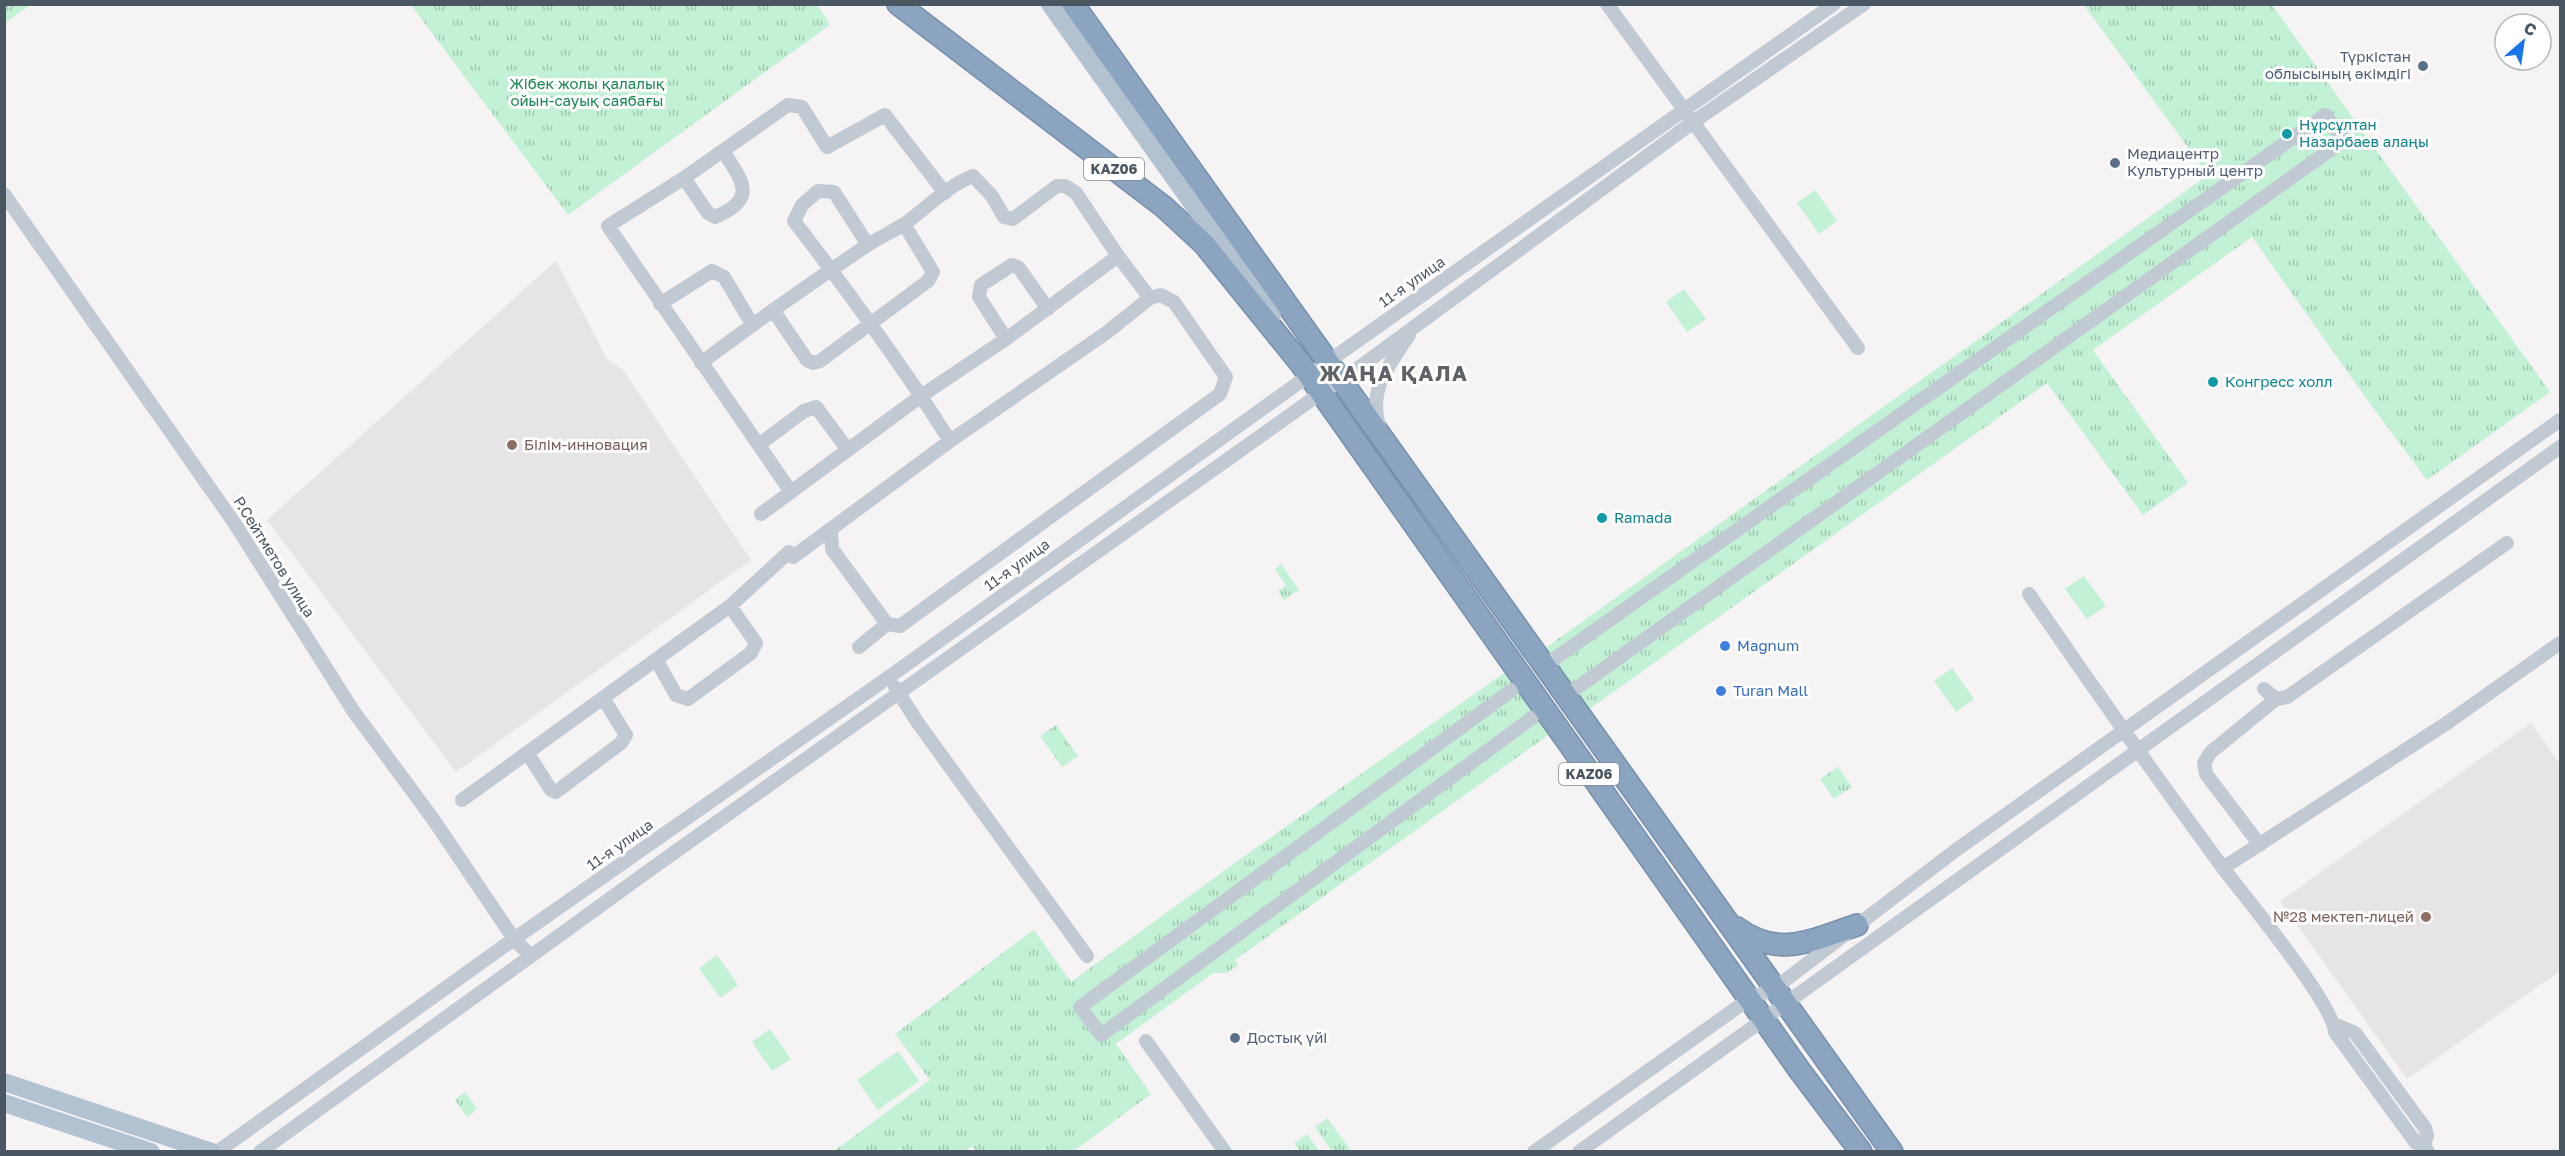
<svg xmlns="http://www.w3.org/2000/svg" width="2565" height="1156" font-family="'Golos Text',sans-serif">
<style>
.education{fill:#e6e4e5}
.grass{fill:url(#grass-tufts)}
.pitch{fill:#c3f1d5}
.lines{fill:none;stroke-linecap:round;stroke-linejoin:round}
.highway-casing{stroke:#7690ad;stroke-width:24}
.minor{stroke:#c1cad2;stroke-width:14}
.major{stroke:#b3c2d1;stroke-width:18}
.highway{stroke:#8ba5c1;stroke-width:21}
.service-dot{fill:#5c6f8a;stroke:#fff;stroke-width:2}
.culture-dot{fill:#0f9aa8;stroke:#fff;stroke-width:2}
.education-dot{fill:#8d6e63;stroke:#fff;stroke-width:2}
.shop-dot{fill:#3f7fe0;stroke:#fff;stroke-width:2}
.labels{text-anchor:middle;stroke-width:6;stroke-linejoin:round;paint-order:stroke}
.shield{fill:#fff;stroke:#808990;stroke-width:1.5}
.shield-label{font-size:14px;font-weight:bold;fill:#4a5661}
.service-label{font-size:15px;fill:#4e5e75;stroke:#fff;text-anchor:start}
.park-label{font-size:15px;fill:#17864f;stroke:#fff}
.culture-label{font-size:15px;fill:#0d838f;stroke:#fff;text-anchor:start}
.street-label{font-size:15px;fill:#4a5661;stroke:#fff}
.education-label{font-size:15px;fill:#785e54;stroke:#fff;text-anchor:start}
.shop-label{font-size:15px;fill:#366cbe;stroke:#fff;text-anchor:start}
.district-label{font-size:21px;font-weight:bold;letter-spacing:1.5px;fill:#5f6368;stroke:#fff}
</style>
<defs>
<pattern id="grass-tufts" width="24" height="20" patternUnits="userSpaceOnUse" patternTransform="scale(1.5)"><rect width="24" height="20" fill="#c3f1d5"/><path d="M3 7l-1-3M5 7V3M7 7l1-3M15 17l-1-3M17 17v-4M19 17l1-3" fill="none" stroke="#a0c6b0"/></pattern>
</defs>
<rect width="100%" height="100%" fill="#f5f3f3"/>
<path class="education" d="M556,261L607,359L623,370L751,560L456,772L267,520Z
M2531,723L2560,764V971L2407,1079L2280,901Z"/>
<path class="grass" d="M5,4H30V5L5,23Z
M817,4L830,25L568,215L411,5Z
M2084,5H2272L2550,392L2427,480L2371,405L2252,237L2093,350L2188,483L2143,515L2047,383L1588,710L1544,649L2208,175Z
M1281,564L1299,590L1284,600L1278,591L1286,585L1275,569Z
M1507,671L1554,731L1235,960L1238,965L1227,973H1213L1116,1044L1151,1094L1074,1151L977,1152L972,1146L965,1152H833L930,1080L895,1034L1024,937L1034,930L1071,982L1250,852Z
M1056,725L1078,756L1062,767L1040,736Z
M1838,767L1852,787L1834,799L1820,779Z
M465,1092L477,1109L467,1117L455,1100Z
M1327,1118L1350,1149L1347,1151H1332L1315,1127Z
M1307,1134L1319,1151H1300L1294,1143Z"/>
<path class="pitch" d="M1815,190L1837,221L1819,234L1797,203Z
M1684,289L1706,319L1687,332L1666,302Z
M2084,576L2106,606L2087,619L2065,589Z
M1952,668L1974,699L1956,712L1934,681Z
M717,955L738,985L720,998L699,968Z
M770,1029L791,1059L772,1071L752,1042Z
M898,1051L919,1081L878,1110L857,1080Z"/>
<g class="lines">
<g class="highway-casing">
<path id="highway" d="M898,4L1164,207L1204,244L1301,364L1800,1071L1861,1152
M1073,4C1345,388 1619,769 1892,1152
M1737,928C1778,959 1813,940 1857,925"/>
</g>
<path class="minor" d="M1607,4L1858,348
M684,178L708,213L715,217C758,199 743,182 723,151
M4,194L235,524L354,712L433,819L514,939L531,956
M1118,256L1150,298
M660,304L712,271L724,277L752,324
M773,310L807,360L813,363L820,361L928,281L933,272L904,224
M1006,339L979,297L981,285L1012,265L1019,268L1048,309
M701,363C755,322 810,284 866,246C879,238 893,231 906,223C927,207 949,185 973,176L992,196L1004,217L1013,219L1057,186H1065L1076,193L1118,256L1006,339L921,396C880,336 838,278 794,221L802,205L818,191L834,192L868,245
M1379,426C1368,388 1389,366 1409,335
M760,444L804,411L816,407L848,450
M791,492L608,226L684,178L788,105L802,107L827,147L885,115L945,193
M761,514L921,396L950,441
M793,557L950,441L1106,333L1150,298L1161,295L1174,302L1226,377L1220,394L900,626L887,624L832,549L831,529
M2029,594C2092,686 2157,778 2223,868C2245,897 2333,1003 2335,1032L2416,1143L2424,1146L2428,1152
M859,647L887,624
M657,661L676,695L688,699L751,653L756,643L730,606
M1550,662L2325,115L2344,140L1571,692
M895,687L918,723L1087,956
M2264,689L2276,699L2287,697L2507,543
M1512,690L1080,1007L1101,1035L1532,718
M528,754L551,790L556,792L621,743L626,735L603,698
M462,800L730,606L789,552
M2260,845L2206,774L2204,763L2211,752L2276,699
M2223,868L2447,723L2560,643
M2334,1024L2355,1033L2425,1128L2427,1136L2424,1146
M1146,1041L1225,1152
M217,1152L514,939L889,677L1329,361L1834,4
M260,1152L658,864L1321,393L1342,380L1692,123L1864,4
M1534,1152L1749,999L1775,988L1956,850L2560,420
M1579,1152L2560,447"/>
<path class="major" d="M1050,4L1272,315
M4,1082L212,1152
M4,1103L151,1152"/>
<use href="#highway" class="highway"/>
</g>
<g class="service-dot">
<circle cx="2423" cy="66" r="6"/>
<circle cx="2115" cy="163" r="6"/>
<circle cx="1235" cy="1038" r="6"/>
</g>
<g class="culture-dot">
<circle cx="2287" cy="134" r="6"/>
<circle cx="2213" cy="382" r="6"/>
<circle cx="1602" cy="518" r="6"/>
</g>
<g class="education-dot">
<circle cx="512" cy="445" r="6"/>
<circle cx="2426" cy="917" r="6"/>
</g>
<g class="shop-dot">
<circle cx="1725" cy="646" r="6"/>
<circle cx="1721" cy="691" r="6"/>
</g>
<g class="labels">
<g class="shield">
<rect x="1084" y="158" width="60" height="22" rx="4.5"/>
<rect x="1559" y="763" width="60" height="22" rx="4.5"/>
</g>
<g class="shield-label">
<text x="1114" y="174">KАZ06</text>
<text x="1589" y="779">KАZ06</text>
</g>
<g class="service-label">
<text x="2411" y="62" text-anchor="end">Түркістан<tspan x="2411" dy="17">облысының әкімдігі</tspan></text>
<text x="2127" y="159">Медиацентр<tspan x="2127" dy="17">Культурный центр</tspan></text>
<text x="1247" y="1043">Достық үйі</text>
</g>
<g class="park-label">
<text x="587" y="89">Жібек жолы қалалық<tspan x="587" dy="17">ойын-сауық саябағы</tspan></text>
</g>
<g class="culture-label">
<text x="2299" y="130">Нұрсұлтан<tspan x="2299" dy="17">Назарбаев алаңы</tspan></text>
<text x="2225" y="387">Конгресс холл</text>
<text x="1614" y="523">Ramada</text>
</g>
<g class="street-label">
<text transform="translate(1412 282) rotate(-35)" y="5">11-я улица</text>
<text transform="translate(274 557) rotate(58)" y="5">Р.Сейтметов улица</text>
<text transform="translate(1017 565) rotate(-36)" y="5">11-я улица</text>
<text transform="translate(620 845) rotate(-35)" y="5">11-я улица</text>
</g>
<g class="education-label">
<text x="524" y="450">Білім-инновация</text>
<text x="2414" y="922" text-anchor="end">№28 мектеп-лицей</text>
</g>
<g class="shop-label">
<text x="1737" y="651">Magnum</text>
<text x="1733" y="696">Turan Mall</text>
</g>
<g class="district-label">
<text x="1394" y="381">ЖАҢА ҚАЛА</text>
</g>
</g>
<rect width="2565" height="1156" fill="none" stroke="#4a5661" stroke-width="12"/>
<g transform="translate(2523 42) rotate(29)"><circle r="28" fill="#ffffff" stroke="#b7bbc0" stroke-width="1.5"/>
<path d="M0-4.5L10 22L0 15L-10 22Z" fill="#1a73e8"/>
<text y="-9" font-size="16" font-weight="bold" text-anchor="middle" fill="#4a5661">С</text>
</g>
</svg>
